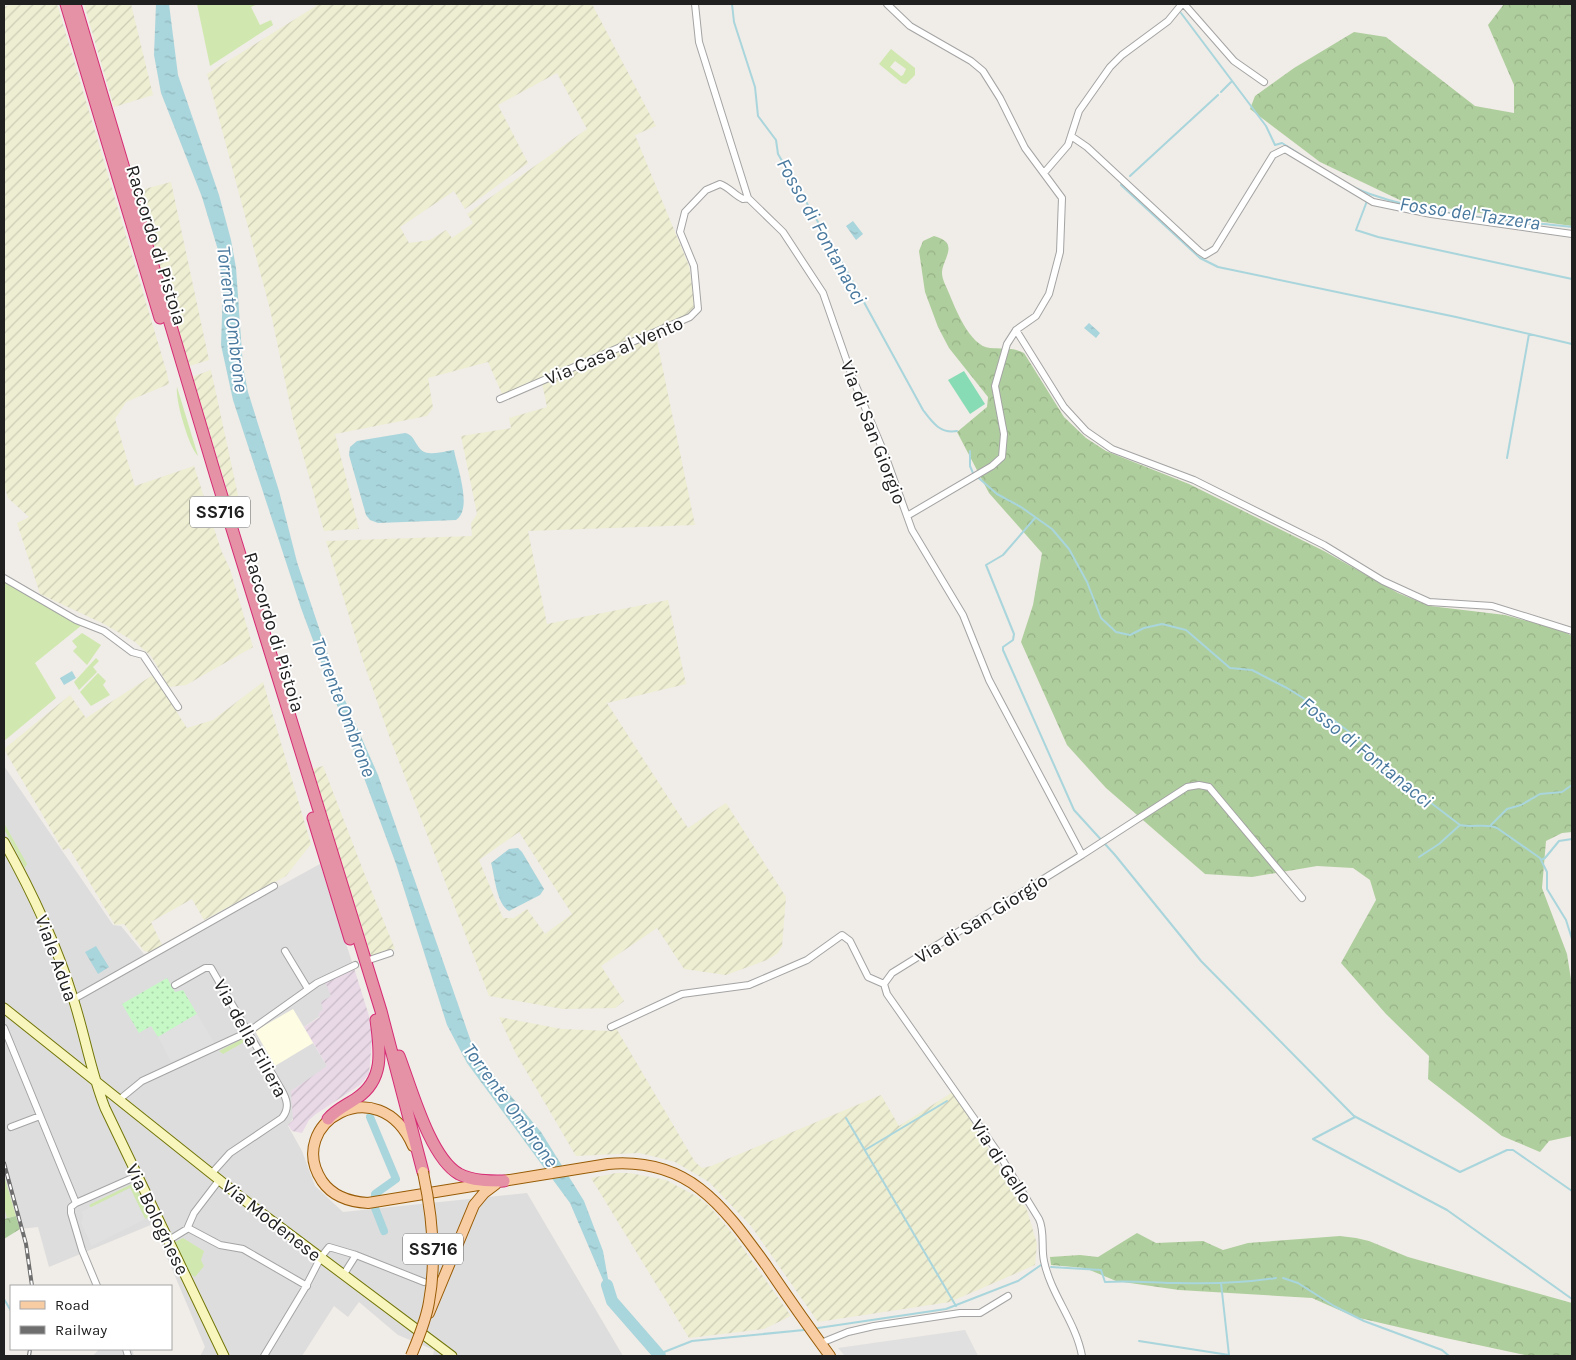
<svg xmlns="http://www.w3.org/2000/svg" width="1576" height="1360" font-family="Karla,sans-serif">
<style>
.residential{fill:#dedddd}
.industrial{fill:url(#industrial-furrows)}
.education{fill:#fefce2}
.farmland{fill:url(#farmland-furrows);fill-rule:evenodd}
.grass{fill:#d0e8af;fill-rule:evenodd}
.forest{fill:url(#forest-crowns)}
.park{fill:url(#park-dots)}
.pitch{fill:#88dcb5}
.parking{fill:#e0e0e0}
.water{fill:url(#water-ripples)}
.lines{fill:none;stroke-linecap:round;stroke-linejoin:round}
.stream{stroke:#a9d5dc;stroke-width:2}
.canal{stroke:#a9d5dc;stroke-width:8}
.river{stroke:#a9d5dc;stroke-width:12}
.street-casing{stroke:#a4a4a4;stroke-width:8}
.secondary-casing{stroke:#727608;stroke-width:11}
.primary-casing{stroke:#975b05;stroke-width:12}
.highway-casing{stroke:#d62c74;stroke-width:13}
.street{stroke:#fff;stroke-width:6}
.secondary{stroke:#f8f6bd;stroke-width:9}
.primary{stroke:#f9cda3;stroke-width:10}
.highway{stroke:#e592a7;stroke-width:11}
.rail-casing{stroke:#6e6e6e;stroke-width:4}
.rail{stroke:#fff;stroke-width:2;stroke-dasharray:5.5;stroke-linecap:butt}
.primary-bridge-casing{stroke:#975b05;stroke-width:12;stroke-linecap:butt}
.primary-bridge{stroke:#f9cda3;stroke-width:10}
.labels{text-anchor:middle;stroke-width:4;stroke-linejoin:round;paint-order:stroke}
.shield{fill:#fff;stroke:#636363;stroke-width:1}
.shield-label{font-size:18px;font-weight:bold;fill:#202020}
.street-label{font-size:19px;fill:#202020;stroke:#fff}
.water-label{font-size:20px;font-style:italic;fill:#49799e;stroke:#fff}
</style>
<defs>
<pattern id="industrial-furrows" width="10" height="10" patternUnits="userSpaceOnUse" patternTransform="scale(1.25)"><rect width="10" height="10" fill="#e9d9e7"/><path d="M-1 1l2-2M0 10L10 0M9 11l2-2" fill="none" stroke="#c8bac6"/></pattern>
<pattern id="farmland-furrows" width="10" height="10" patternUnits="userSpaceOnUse" patternTransform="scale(1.25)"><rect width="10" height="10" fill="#eeeed3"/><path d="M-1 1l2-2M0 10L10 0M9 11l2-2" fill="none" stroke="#ccccb5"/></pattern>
<pattern id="forest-crowns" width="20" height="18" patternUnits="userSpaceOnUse" patternTransform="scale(1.25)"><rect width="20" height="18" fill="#afce9d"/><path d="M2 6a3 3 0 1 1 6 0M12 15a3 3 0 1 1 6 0" fill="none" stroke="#96b187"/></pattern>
<pattern id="park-dots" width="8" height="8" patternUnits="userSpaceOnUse" patternTransform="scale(1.25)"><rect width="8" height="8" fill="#c6f8c6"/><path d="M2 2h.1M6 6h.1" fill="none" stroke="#aad4aa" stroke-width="1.8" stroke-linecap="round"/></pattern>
<pattern id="water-ripples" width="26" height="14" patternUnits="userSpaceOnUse" patternTransform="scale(1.25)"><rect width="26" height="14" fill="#a9d5dc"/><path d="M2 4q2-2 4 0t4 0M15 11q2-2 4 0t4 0" fill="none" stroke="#91b7bc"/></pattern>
</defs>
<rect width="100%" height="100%" fill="#f0ece7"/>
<path class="residential" d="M4,766L113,925L121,926L144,954L162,951L320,864L354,968L331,996L320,1016L304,1027L293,1009L275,1065L313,1043L327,1066L288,1126L302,1151L315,1186L343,1212L527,1193L623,1356H433L434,1350L398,1335L359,1302L348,1317L334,1306L302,1356H200L205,1347L153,1224L49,1267L38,1227L20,1229L16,1216L4,1219Z
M99,1349H132L134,1356H93Z"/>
<path class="industrial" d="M354,968L369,1016L372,1039L369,1074L360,1085L316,1114L309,1120L302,1133L292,1131L288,1125L293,1120L291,1091L327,1066L304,1027L320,1017L318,1014L323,1009L321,1002L331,996L325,981Z"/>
<path class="education" d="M293,1009L313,1043L275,1066L255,1031Z"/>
<path class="farmland" d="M13,4H57L167,373L169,384L126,402L115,419L135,486L194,466L221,550L230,569L253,647L186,685L169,687L151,656L135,642L104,624L40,594L17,523L29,517L8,498L4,485V7Z
M84,4H131L153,95L114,107Z
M319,4H592L656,126L635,135L689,266L695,304L694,308L686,316L506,394H502L488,362L428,378L433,408L427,416L335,434L359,529L324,531L293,419L270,309L207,74ZM557,73L587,129L467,214L473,223L452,238L446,230L430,240L409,243L400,227L454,191L465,209L528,163L498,105Z
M171,182L209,360L189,366L148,232L141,190Z
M656,336L695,525L528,531L547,624L668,600L686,684L607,703L688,828L726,803L786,897L782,946L778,953L767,960L726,975L684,969L657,928L601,966L624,1001L615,1008L563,1009L489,996L388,733L361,655L326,541L472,536L471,523L477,514L461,436L511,428L509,418L547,407L542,383ZM519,832L572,914L545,934L527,909L514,918H503L479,860Z
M211,370L239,500L231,503L192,377Z
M153,675L187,728L213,720L263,682L311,844L286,876L204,920L192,899L151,922L162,945L149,952L144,951L124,924L115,925L69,848L63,850L4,749L70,695L86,718Z
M323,766L363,870L395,949L371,956L312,769Z
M499,1017L562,1029L611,1031L616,1028L695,1162L702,1168L711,1166L881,1095L899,1126L953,1092L1027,1210L1037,1244L1035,1265L950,1302L818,1322L751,1226L709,1182L675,1162L656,1157L639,1153L576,1156L515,1052Z
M616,1173H630L666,1180L696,1196L709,1206L733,1234L791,1316L764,1329L689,1338L591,1178Z"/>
<path class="grass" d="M197,4H258L251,7L260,25L271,20L273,25L210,66Z
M891,49L915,68V75L906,84L902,83L879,64ZM895,61L906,69L903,75L901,76L890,67Z
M177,387L198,456C189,447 175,400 177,387Z
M4,582L82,625L35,663L56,698L4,741Z
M82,633L101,645L87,665L73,651L77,647L72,641Z
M96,658L99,661L93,667L97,672L79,690L74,682Z
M98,673L106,681L103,685L110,695L91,706L80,692Z
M4,823L27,864L25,868L4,829Z
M244,1038L246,1041L223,1054L219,1051Z
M4,1175L16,1216L7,1218L4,1207Z
M134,1183L150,1217L145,1219L130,1188L91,1208L89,1205Z
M183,1238L204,1251L201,1260L204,1266L195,1277L189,1273L175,1242Z"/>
<path class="forest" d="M1504,4H1572V226L1404,202L1320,162L1250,109L1255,96L1294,68L1354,32L1386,37L1475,106L1514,113V85L1488,25Z
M934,236C961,243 942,259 942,273C942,279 946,286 948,291C955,307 969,346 990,348C1001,349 1013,347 1024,353L1064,417L1086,438L1106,451L1189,484L1324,551L1398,593L1430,606L1505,615L1561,630L1572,636V832L1562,833L1546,841L1542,888L1567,954L1572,986V1136L1549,1141L1540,1152L1502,1136L1428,1079L1429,1056L1386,1014L1341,963L1376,900L1370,880L1353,868L1317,866L1252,877L1205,874L1106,788L1067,745L1021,642L1033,605L1042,553L989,493L957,432L987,407L988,397L949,348L938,327L925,292L919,251L923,241Z
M16,1216L20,1229L4,1239V1219Z
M1137,1233L1156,1243L1203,1241L1223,1250L1248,1243L1340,1236L1356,1238L1369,1241L1408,1257L1572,1303V1356H1530L1441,1337L1355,1317L1312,1298L1179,1290L1116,1281L1085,1268L1051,1265L1050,1257L1080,1255L1098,1257Z"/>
<path class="park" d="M167,978L175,992L183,990L197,1014L158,1037L151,1026L139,1033L122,1004Z"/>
<path class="pitch" d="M964,371L985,404L970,414L948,380Z"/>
<path class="parking" d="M197,1014L215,1044L171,1061L158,1037Z
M130,1188L145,1219L92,1246L81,1223L83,1216L81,1212Z
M965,1330L978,1356H845L838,1348Z"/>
<path class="water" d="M156,4H169L178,75L219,195L231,240L236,268L243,367L248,392L279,491L297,562L337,682L378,775L475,1053L541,1132L584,1201L603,1251L612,1301L570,1203L467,1063L447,1025L396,864L301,608L233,400L221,345L223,289L218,250L202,197L161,93L154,55Z
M853,221L863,234L856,240L846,226Z
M1089,323L1100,333L1096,338L1084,328Z
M405,433C417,435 415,452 429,453C437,454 446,451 454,450C457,467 473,509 456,520L378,523L370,520L366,515L349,455L350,447L357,441Z
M72,671L76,678L64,685L60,678Z
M518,848L522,852L544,889L540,895L509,911C496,903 495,876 491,863L509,849Z
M96,946L109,967L98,974L85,952Z"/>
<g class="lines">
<path class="stream" d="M732,4L734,22L755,87L758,116L776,140L778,154L848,273L923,410C932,422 940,434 957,431
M1181,13L1266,126L1275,145L1282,143C1310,160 1339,183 1370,194C1435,217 1505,219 1572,227
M1221,92L1231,82
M1130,176L1218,95
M1121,185L1200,258L1218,267L1456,317L1572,344
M1367,201L1356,230L1378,237L1572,279
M970,451V466L973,473L997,494L1021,507L1052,529L1069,549L1087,582L1101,618L1116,632L1130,635L1144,628L1162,624L1186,630L1230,668L1252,670L1287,688L1311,703L1365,744C1371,753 1378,758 1384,767L1460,825C1473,828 1487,823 1497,828L1540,858L1547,872V889L1566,920L1572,939
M1507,458L1529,334
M1035,518L1003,555L986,565L1014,634L1013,640L1003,647V650L1074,810L1115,855L1201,961L1354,1116L1460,1172L1507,1150H1513L1572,1191
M1491,825L1507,809L1521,805L1540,794L1562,792L1572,785
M1419,857L1439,844L1460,825
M1541,860L1545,858L1559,841L1572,839
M1355,1117L1313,1139L1447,1210L1572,1299
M846,1118L956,1306
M865,1150L947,1101
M1051,1267L1101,1270L1105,1282C1130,1280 1154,1283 1179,1283C1211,1284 1244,1283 1276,1278
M1283,1278L1298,1283L1334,1306L1364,1321L1442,1350L1449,1356
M1221,1283L1229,1355
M4,1299L11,1311
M818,1328L946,1309L1018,1281L1041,1265
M1139,1341L1229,1355
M659,1354L692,1341L804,1330"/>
<path class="canal" d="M370,1117L396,1179L375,1194V1197
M375,1208L384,1231"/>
<path class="river" d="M607,1285L612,1301L660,1356"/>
<g class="street-casing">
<path id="street" d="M695,4L699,42L748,198L783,232L823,293L853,379L885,455L912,530L963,615L989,680L1082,855L892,973L884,984
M887,4L910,26L971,61L983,71L1000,98L1025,148L1062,198L1060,252L1049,294L1036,316L1016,330L1007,344L995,386L1004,434L1002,457L992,466L907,516
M1184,4L1234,61L1264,82
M1071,136L1087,147L1199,251L1205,255L1215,249L1273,155L1285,149L1373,202L1431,214L1572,234
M1044,173L1068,145L1079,111L1110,67L1122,55L1168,21L1182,4
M1016,330L1064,407L1086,431L1112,449L1194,480L1324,545L1383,581L1429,602L1492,606L1572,631
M500,399L690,317L698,309L694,266L680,232L685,212L706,190L720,184C729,187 734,195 743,199L748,198
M4,578L76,620L104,631L132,652L143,655L178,707
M1082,855L1187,787L1199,785L1209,787L1302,898
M285,951L308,989
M369,960L390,953
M884,984L887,994L999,1154L1039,1219C1045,1231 1041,1248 1044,1261C1051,1295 1076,1322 1082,1356
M175,985L205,968H211L281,1089C287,1099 290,1108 282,1118L230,1153L212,1173
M74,999L274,886
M611,1027L682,994L749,985L807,960L842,935L850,941L868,977L884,984
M4,1028L76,1203L137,1176
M120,1099L142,1081L248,1032L317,983L355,965
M11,1127L40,1116
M76,1203L71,1207V1213L82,1250L97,1286
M188,1228L220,1245L243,1249L307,1286
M169,1240L187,1229L194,1213L220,1179
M344,1274L356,1255
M821,1343L848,1332L874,1326L960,1313H980L1008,1296
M126,1349L128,1356
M264,1356L305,1288L321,1257L329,1247L356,1255L424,1282"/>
</g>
<g class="secondary-casing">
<path id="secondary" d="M4,842C32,892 56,943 73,998C85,1035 91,1073 105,1108L224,1356
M4,1008L252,1206L452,1356"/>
</g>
<g class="primary-casing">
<path id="primary" d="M413,1146C379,1068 284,1123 322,1181C333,1197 350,1202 368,1203L608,1164C689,1157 723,1206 766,1265C787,1296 808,1326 830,1356
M429,1313L474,1205L484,1193L496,1184"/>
</g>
<g class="highway-casing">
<path id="highway" d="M66,4L160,318
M75,4L216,477L381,1011L423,1172
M313,818L350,939
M399,1056C411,1087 430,1158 459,1174C473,1181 488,1181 504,1181
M328,1119C335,1110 347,1105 357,1098C385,1079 380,1050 376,1020"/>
</g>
<use href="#street" class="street"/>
<use href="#secondary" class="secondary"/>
<use href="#primary" class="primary"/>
<use href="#highway" class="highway"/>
<g class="rail-casing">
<path id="rail" d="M4,1163L26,1244L32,1286
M29,1356L30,1349"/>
</g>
<use href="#rail" class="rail"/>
<g class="primary-bridge-casing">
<path id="primary-bridge" d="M411,1356C418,1339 426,1321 429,1302C437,1259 432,1214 423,1172"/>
</g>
<use href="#primary-bridge" class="primary-bridge"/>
</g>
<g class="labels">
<g class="shield">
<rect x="190" y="496.5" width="60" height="31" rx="4"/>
<rect x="403" y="1233.5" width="60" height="31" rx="4"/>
</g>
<g class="shield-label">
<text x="220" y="518">SS716</text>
<text x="433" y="1255">SS716</text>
</g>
<g class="street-label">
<text transform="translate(157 245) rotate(73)" y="7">Raccordo di Pistoia</text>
<text transform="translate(614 350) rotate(-23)" y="7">Via Casa al Vento</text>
<text transform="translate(874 432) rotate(69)" y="7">Via di San Giorgio</text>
<text transform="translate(275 632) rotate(73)" y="7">Raccordo di Pistoia</text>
<text transform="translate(981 918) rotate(-32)" y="7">Via di San Giorgio</text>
<text transform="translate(57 958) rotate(70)" y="7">Viale Adua</text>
<text transform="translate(251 1038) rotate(61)" y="7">Via della Filiera</text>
<text transform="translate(1002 1161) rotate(57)" y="7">Via di Gello</text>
<text transform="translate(158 1219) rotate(64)" y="7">Via Bolognese</text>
<text transform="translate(272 1220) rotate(38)" y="7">Via Modenese</text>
</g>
<g class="water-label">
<text transform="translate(1470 213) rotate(8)" y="7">Fosso del Tazzera</text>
<text transform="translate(822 231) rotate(61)" y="7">Fosso di Fontanacci</text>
<text transform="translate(233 319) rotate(83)" y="7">Torrente Ombrone</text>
<text transform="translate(344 707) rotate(69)" y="7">Torrente Ombrone</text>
<text transform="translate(1367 752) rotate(39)" y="7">Fosso di Fontanacci</text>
<text transform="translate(511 1105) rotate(54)" y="7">Torrente Ombrone</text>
</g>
</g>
<rect width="1576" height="1360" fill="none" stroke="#202020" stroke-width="10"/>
<rect x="10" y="1285" width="162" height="65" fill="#ffffff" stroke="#a6a6a6"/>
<rect x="20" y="1301" width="25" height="8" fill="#f9cda3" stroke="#a6a6a6"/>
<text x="55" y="1310" font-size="15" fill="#202020">Road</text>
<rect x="20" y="1326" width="25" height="8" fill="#6e6e6e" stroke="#a6a6a6"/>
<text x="55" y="1335" font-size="15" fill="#202020">Railway</text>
</svg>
